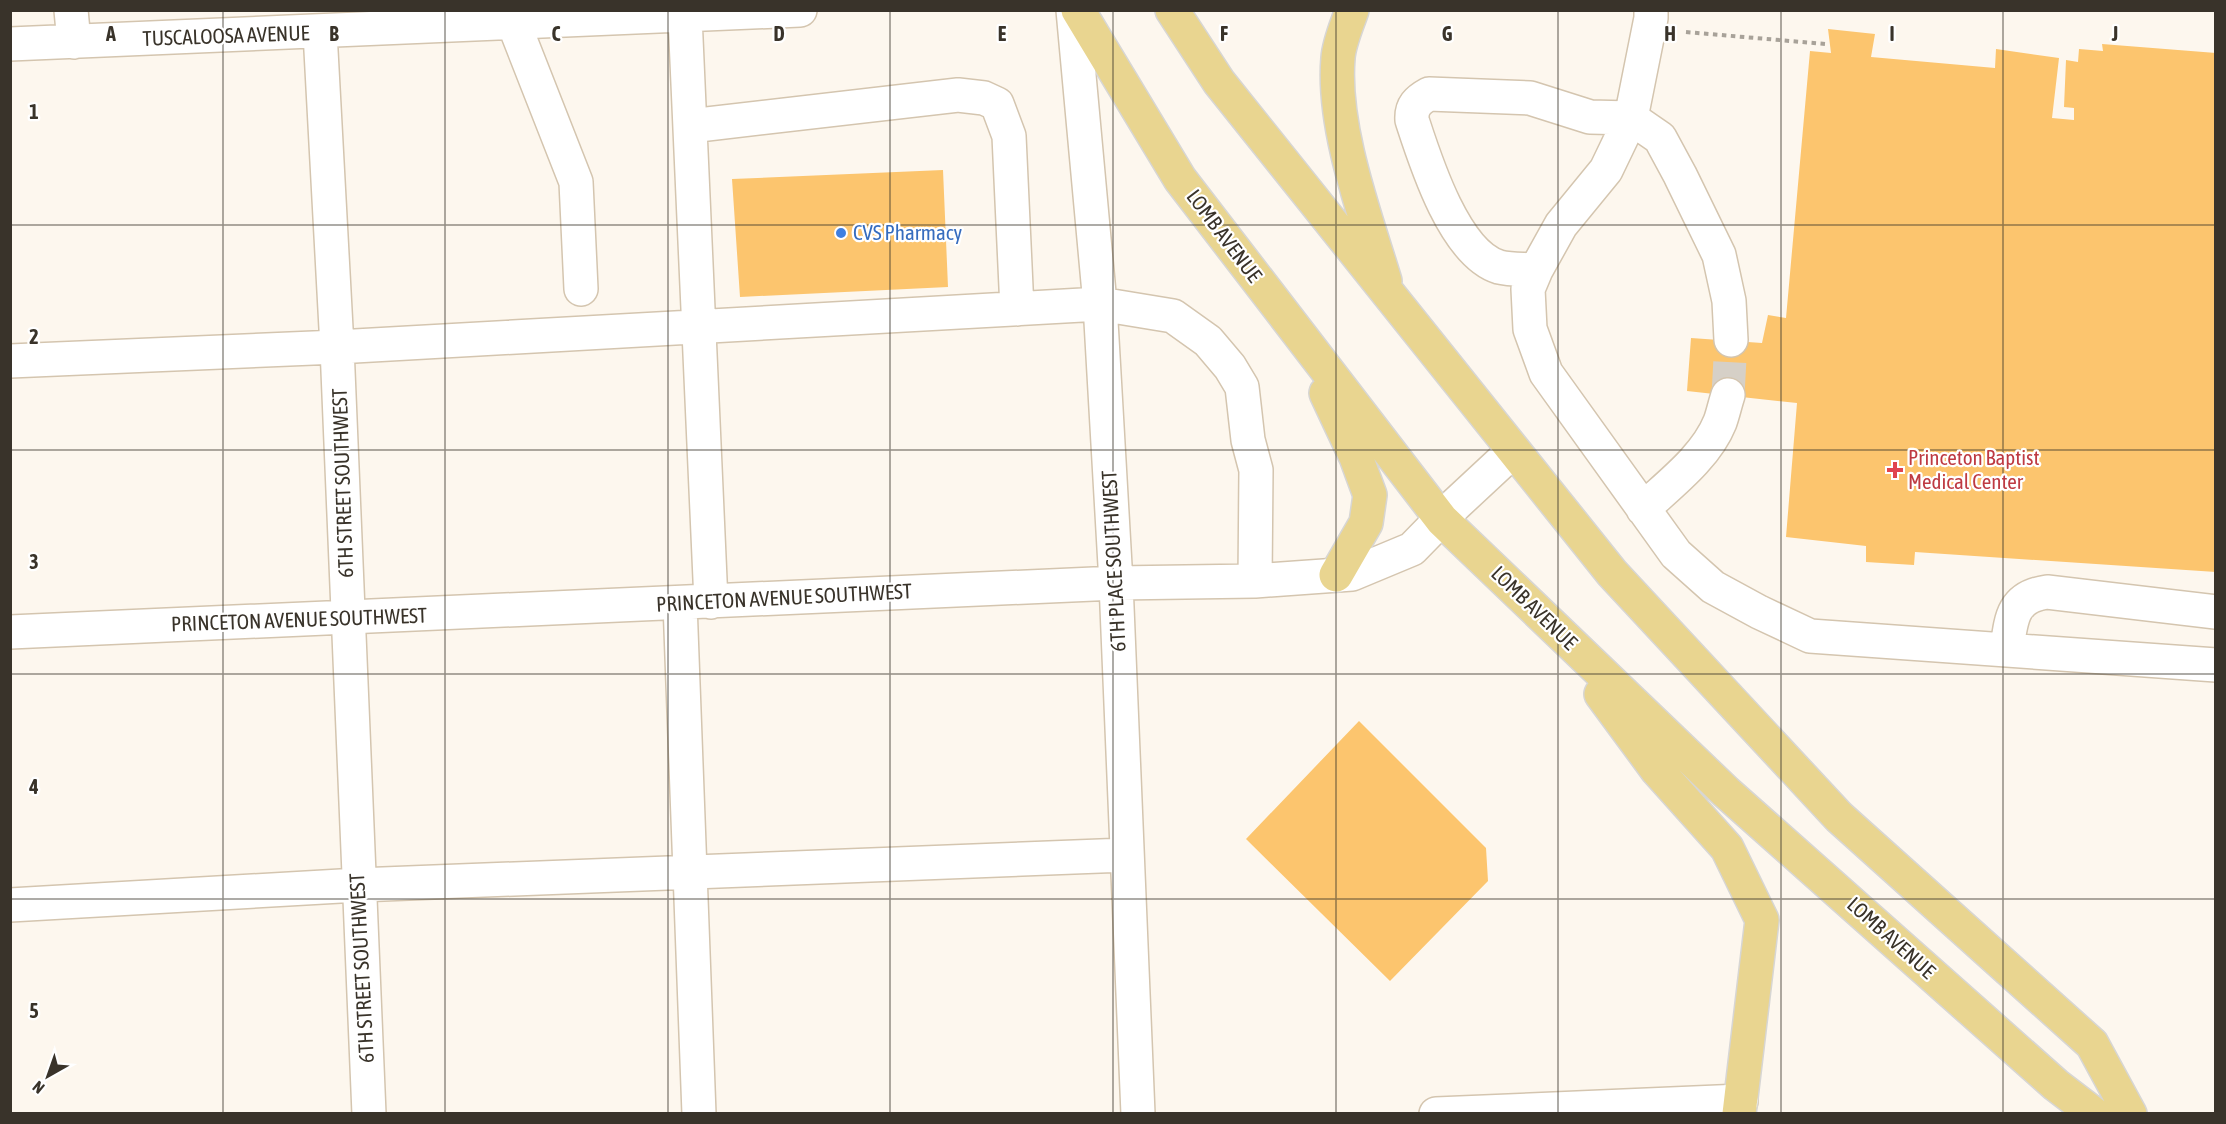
<svg xmlns="http://www.w3.org/2000/svg" width="2226" height="1124" font-family="'Asap Condensed',sans-serif">
<style>
.building{fill:#fcc56e}
.lines{fill:none;stroke-linecap:round;stroke-linejoin:round}
.minor-tunnel{stroke:#d6d0c7;stroke-width:33;stroke-dasharray:33 16;stroke-linecap:butt}
.minor-casing{stroke:#d4c5af;stroke-width:36}
.major-casing{stroke:#d7d6d4;stroke-width:36}
.path{stroke:#a8a299;stroke-width:4;stroke-dasharray:4.5 4.5;stroke-linecap:butt}
.minor{stroke:#fff;stroke-width:33}
.major{stroke:#e9d590;stroke-width:33}
.grid{fill:none;stroke:#39332a;stroke-width:1.5;stroke-opacity:0.55}
.shop-dot{fill:#3f7fe0;stroke:#fff;stroke-width:2}
.health-dot{fill:#e0444e;stroke:#fff;stroke-width:2}
.labels{text-anchor:middle;stroke-width:4.5;stroke-linejoin:round;paint-order:stroke}
.street-label{font-size:21px;fill:#39332a;stroke:#fff}
.shop-label{font-size:21px;fill:#366cbe;stroke:#fff;text-anchor:start}
.health-label{font-size:21px;fill:#be3a42;stroke:#fff;text-anchor:start}
.grid-label{font-size:20px;text-anchor:middle;font-weight:bold;fill:#39332a;stroke:#fff;stroke-width:4.5;stroke-linejoin:round;paint-order:stroke}
</style>
<rect width="100%" height="100%" fill="#fdf7ee"/>
<path class="building" d="M1828,29L1875,34L1871,57L1995,68L1996,49L2059,58L2052,118L2074,120V108L2064,107L2066,60L2078,62L2079,49L2103,51L2102,44L2216,53V572L1915,552L1914,565L1866,562V546L1786,537L1797,403L1687,391L1691,338L1762,343L1768,315L1786,318L1810,51L1831,53Z
M943,170L948,287L740,297L732,179Z
M1359,721L1486,848L1488,881L1390,981L1246,839Z"/>
<g class="lines">
<path class="minor-tunnel" d="M1728,395L1731,340"/>
<g class="minor-casing">
<path id="minor" d="M71,10L74,42
M1073,10L1100,304L1116,583L1138,1114
M1651,10V18L1631,118L1606,170L1561,225L1536,270L1528,289L1530,329L1546,373L1676,554L1713,587L1759,612L1810,636L2216,665
M685,16L711,602
M514,24L576,182L581,289
M320,32L337,347L369,1114
M10,44L800,10
M690,126L958,95L984,98L997,104L1009,136L1017,309
M1536,270C1524,269 1511,270 1499,267C1454,253 1425,160 1412,120C1411,106 1418,100 1429,94L1530,98L1590,117L1631,118L1660,138L1680,175L1719,255L1729,301L1731,340
M10,361L337,347L1100,304L1173,316L1208,341L1230,367L1242,387L1248,440L1256,470L1255,581
M1643,509C1670,484 1706,457 1720,422C1723,414 1725,404 1728,395
M680,603L699,1114
M10,632L1116,583L1255,581L1352,574L1412,549L1456,504L1513,451
M2007,649C2011,619 2012,597 2047,592L2216,612
M10,905L358,885L1126,855
M1436,1114L1741,1101"/>
</g>
<g class="major-casing">
<path id="major" d="M1078,10L1180,179L1442,520L1726,792L2056,1085L2094,1114
M1172,10L1219,82L1612,573L1839,817L2092,1044L2130,1114
M1352,10C1347,25 1339,43 1338,58C1332,127 1365,215 1385,281
M1326,393L1356,457L1370,495L1366,523L1336,575
M1601,694L1657,770L1727,848L1762,920L1739,1114"/>
</g>
<path class="path" d="M1686,32L1825,44"/>
<use href="#minor" class="minor"/>
<use href="#major" class="major"/>
</g>
<path class="grid" d="M223,10V1114M445,10V1114M668,10V1114M890,10V1114M1113,10V1114M1336,10V1114M1558,10V1114M1781,10V1114M2003,10V1114M10,225H2216M10,450H2216M10,674H2216M10,899H2216"/>
<circle class="shop-dot" cx="841" cy="233" r="6"/>
<path class="health-dot" d="M1892 461h6v6h6v6h-6v6h-6v-6h-6v-6h6z"/>
<g class="labels">
<g class="street-label">
<text transform="translate(226 36) rotate(-2)" y="7">TUSCALOOSA AVENUE</text>
<text transform="translate(1224 236) rotate(53)" y="7">LOMB AVENUE</text>
<text transform="translate(343 483) rotate(-92)" y="7">6TH STREET SOUTHWEST</text>
<text transform="translate(1114 561) rotate(-93)" y="7">6TH PLACE SOUTHWEST</text>
<text transform="translate(784 598) rotate(-3)" y="7">PRINCETON AVENUE SOUTHWEST</text>
<text transform="translate(1534 608) rotate(44)" y="7">LOMB AVENUE</text>
<text transform="translate(299 620) rotate(-2)" y="7">PRINCETON AVENUE SOUTHWEST</text>
<text transform="translate(1891 938) rotate(42)" y="7">LOMB AVENUE</text>
<text transform="translate(362 968) rotate(-93)" y="7">6TH STREET SOUTHWEST</text>
</g>
<g class="shop-label">
<text x="853" y="240">CVS Pharmacy</text>
</g>
<g class="health-label">
<text x="1908" y="465">Princeton Baptist<tspan x="1908" dy="24">Medical Center</tspan></text>
</g>
</g>
<g class="grid-label">
<text x="111" y="41">A</text>
<text x="334" y="41">B</text>
<text x="556" y="41">C</text>
<text x="779" y="41">D</text>
<text x="1002" y="41">E</text>
<text x="1224" y="41">F</text>
<text x="1447" y="41">G</text>
<text x="1670" y="41">H</text>
<text x="1892" y="41">I</text>
<text x="2115" y="41">J</text>
<text x="34" y="119">1</text>
<text x="34" y="344">2</text>
<text x="34" y="569">3</text>
<text x="34" y="794">4</text>
<text x="34" y="1018">5</text>
</g>
<rect width="2226" height="1124" fill="none" stroke="#39332a" stroke-width="24"/>
<g transform="translate(48 1076) rotate(220)" stroke="#ffffff" stroke-width="4.5" paint-order="stroke">
<path d="M0-4.5L10 22L0 15L-10 22Z" fill="#39332a"/>
<text y="-9" font-size="16" font-weight="bold" text-anchor="middle" fill="#39332a">N</text>
</g>
</svg>
